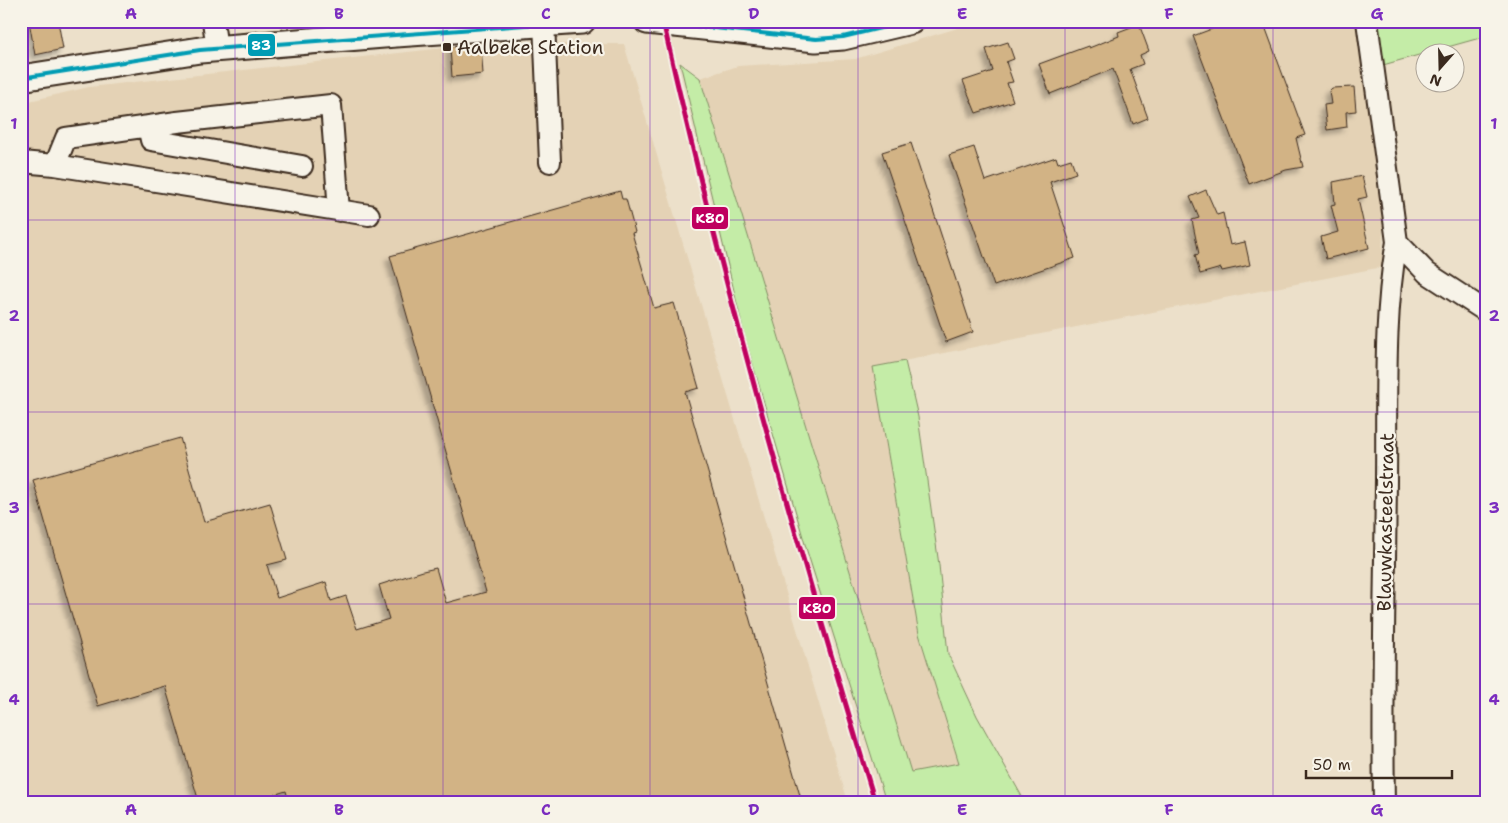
<svg xmlns="http://www.w3.org/2000/svg" width="1508" height="823" font-family="'Shantell Sans',sans-serif">
<style>
.built{fill:#e4d2b5}
.green{fill:#c4eca7;stroke:#808b62}
.building{fill:#d2b385;stroke:#3b2a1e;filter:url(#shadow)}
.lines{fill:none;stroke-linecap:round;stroke-linejoin:round}
.minor-casing{stroke:#3b2a1e;stroke-width:24}
.major-casing{stroke:#3b2a1e;stroke-width:29}
.minor{stroke:#f7f3e8;stroke-width:20}
.major{stroke:#f7f3e8;stroke-width:25}
.bus-1-casing{stroke:#f7f3e8;stroke-width:8}
.bus-1{stroke:#009cb4;stroke-width:4}
.rail-1-casing{stroke:#f7f3e8;stroke-width:9}
.rail-1{stroke:#bf005f;stroke-width:5}
.grid{fill:none;stroke:#7b2cbf;stroke-width:1;stroke-opacity:0.55}
.poi-dot{fill:#3b2a1e;stroke:#f7f3e8;stroke-width:2}
.labels{text-anchor:middle;stroke-width:4.5;stroke-linejoin:round;paint-order:stroke}
.poi-label{font-size:19px;fill:#3b2a1e;stroke:#f7f3e8;text-anchor:start}
.street-label{font-size:19px;fill:#3b2a1e;stroke:#f7f3e8}
.line-badge{stroke:#f7f3e8;stroke-width:2}
.badge-label{font-size:14px;text-anchor:middle;font-weight:bold;fill:#fff}
.neatline{fill:none;stroke:#7b2cbf;stroke-width:2}
.grid-label{font-size:16px;text-anchor:middle;font-weight:bold;fill:#7b2cbf}
</style>
<defs>
<filter id="shadow"><feDropShadow dx="-4.5" dy="4.5" stdDeviation="2.5" flood-color="#0004"/></filter>
</defs>
<rect width="100%" height="100%" fill="#ece0ca"/>
<filter id="ink" filterUnits="userSpaceOnUse"><feTurbulence type="fractalNoise" baseFrequency=".02" numOctaves="2"/><feDisplacementMap in="SourceGraphic" scale="10" xChannelSelector="R" yChannelSelector="G"/><feConvolveMatrix kernelMatrix="1 2 1 2 8 2 1 2 1" color-interpolation-filters="sRGB"/></filter>
<g filter="url(#ink)">
<path class="built" d="M981,21H1358L1383,227L1382,267L873,367L919,634L959,763L911,772L700,78L738,66L855,59Z
M481,44H624L848,802H21V103L89,87Z"/>
<path class="green" d="M1377,21H1487V36L1383,65Z
M680,63L700,78L911,772L959,763L919,634L873,367L905,361L918,417L939,565L948,654L977,716L1025,802H886L807,551L745,337Z"/>
<path class="building" d="M29,21H58L63,49L35,55Z
M1233,21H1263L1305,135L1296,138L1303,167L1286,170L1249,184L1193,36Z
M1139,24L1149,51L1140,55L1143,64L1130,69L1148,118L1133,124L1113,69L1050,94L1039,64L1088,46L1089,48L1119,36L1118,32Z
M1008,42L1014,59L1006,62L1013,82L1007,83L1013,101L976,113L963,81L993,71L986,49Z
M481,45L483,74L452,77L450,47Z
M1354,87L1356,111L1346,112L1347,127L1327,130L1324,105L1331,104L1329,91L1332,88Z
M911,143L973,332L946,342L882,152Z
M974,147L985,181L1056,157L1058,163L1071,159L1076,173L1050,182L1075,258L994,286L949,155Z
M1362,176L1367,197L1358,199L1369,248L1326,259L1321,237L1338,232L1331,205L1335,204L1333,182Z
M1206,190L1217,215L1223,213L1230,245L1245,242L1250,265L1222,271L1221,268L1200,274L1195,255L1199,254L1192,220L1199,218L1190,197Z
M620,191L622,199H626L635,232L632,233L654,308L674,303L699,388L685,392L801,799L791,802H289L286,791L250,802H199L165,686L98,706L33,480L180,438L204,522L270,503L287,560L267,565L277,598L326,582L331,601L346,596L357,629L389,619L379,585L423,571L436,568L446,603L486,592L390,256Z"/>
<g class="lines">
<g class="minor-casing">
<path id="minor" d="M213,21L217,49
M1367,21L1397,242C1383,316 1387,404 1386,480C1385,587 1382,695 1384,802
M544,22L550,162
M148,126L151,140L302,166
M21,162L55,165L369,215
M55,165L66,138L177,122L331,105L339,211
M1397,242L1427,273L1487,312"/>
</g>
<g class="major-casing">
<path id="major" d="M647,21L816,39L843,37L911,21
M21,78L200,50L396,34L582,21"/>
</g>
<use href="#minor" class="minor"/>
<use href="#major" class="major"/>
<g class="bus-1-casing">
<path id="bus-1" d="M649,21L816,39L843,37L910,21
M21,78L200,50L578,21"/>
</g>
<use href="#bus-1" class="bus-1"/>
<g class="rail-1-casing">
<path id="rail-1" d="M663,21C722,285 797,543 875,802"/>
</g>
<use href="#rail-1" class="rail-1"/>
</g>
</g>
<path class="grid" d="M235,21V802M443,21V802M650,21V802M858,21V802M1065,21V802M1273,21V802M21,220H1487M21,412H1487M21,604H1487"/>
<rect class="poi-dot" x="442" y="42" width="10" height="10" rx="2.5"/>
<g class="labels">
<g class="poi-label">
<text x="457" y="54">Aalbeke Station</text>
</g>
<g class="street-label">
<text transform="translate(1385 522) rotate(-89)" y="7">Blauwkasteelstraat</text>
</g>
</g>
<g class="line-badge">
<rect x="247" y="33" width="29" height="24" rx="5" fill="#009cb4"/>
<rect x="691" y="206" width="38" height="24" rx="5" fill="#bf005f"/>
<rect x="798" y="596" width="38" height="24" rx="5" fill="#bf005f"/>
</g>
<g class="badge-label">
<text x="261" y="50">83</text>
<text x="710" y="223">K80</text>
<text x="817" y="613">K80</text>
</g>
<rect width="1508" height="823" fill="none" stroke="#f7f3e8" stroke-width="55"/>
<g transform="translate(1440 68) rotate(200)"><circle r="24" fill="#f7f3e8" stroke="#aca397"/>
<path d="M0-4L9 19L0 12L-9 19Z" fill="#3b2a1e"/>
<text y="-8" font-size="14" font-weight="bold" text-anchor="middle" fill="#3b2a1e">N</text>
</g>
<path d="M1306 770v8h146v-8" fill="none" stroke="#3b2a1e" stroke-width="2.5"/>
<text x="1313" y="770" font-size="15" fill="#3b2a1e" stroke="#f7f3e8" stroke-width="4" paint-order="stroke">50 m</text>
<rect x="28" y="28" width="1452" height="768" class="neatline"/>
<g class="grid-label">
<text x="131" y="19">A</text>
<text x="339" y="19">B</text>
<text x="546" y="19">C</text>
<text x="754" y="19">D</text>
<text x="962" y="19">E</text>
<text x="1169" y="19">F</text>
<text x="1377" y="19">G</text>
<text x="14" y="129">1</text>
<text x="1494" y="129">1</text>
<text x="14" y="321">2</text>
<text x="1494" y="321">2</text>
<text x="14" y="513">3</text>
<text x="1494" y="513">3</text>
<text x="14" y="705">4</text>
<text x="1494" y="705">4</text>
<text x="131" y="815">A</text>
<text x="339" y="815">B</text>
<text x="546" y="815">C</text>
<text x="754" y="815">D</text>
<text x="962" y="815">E</text>
<text x="1169" y="815">F</text>
<text x="1377" y="815">G</text>
</g>
</svg>
